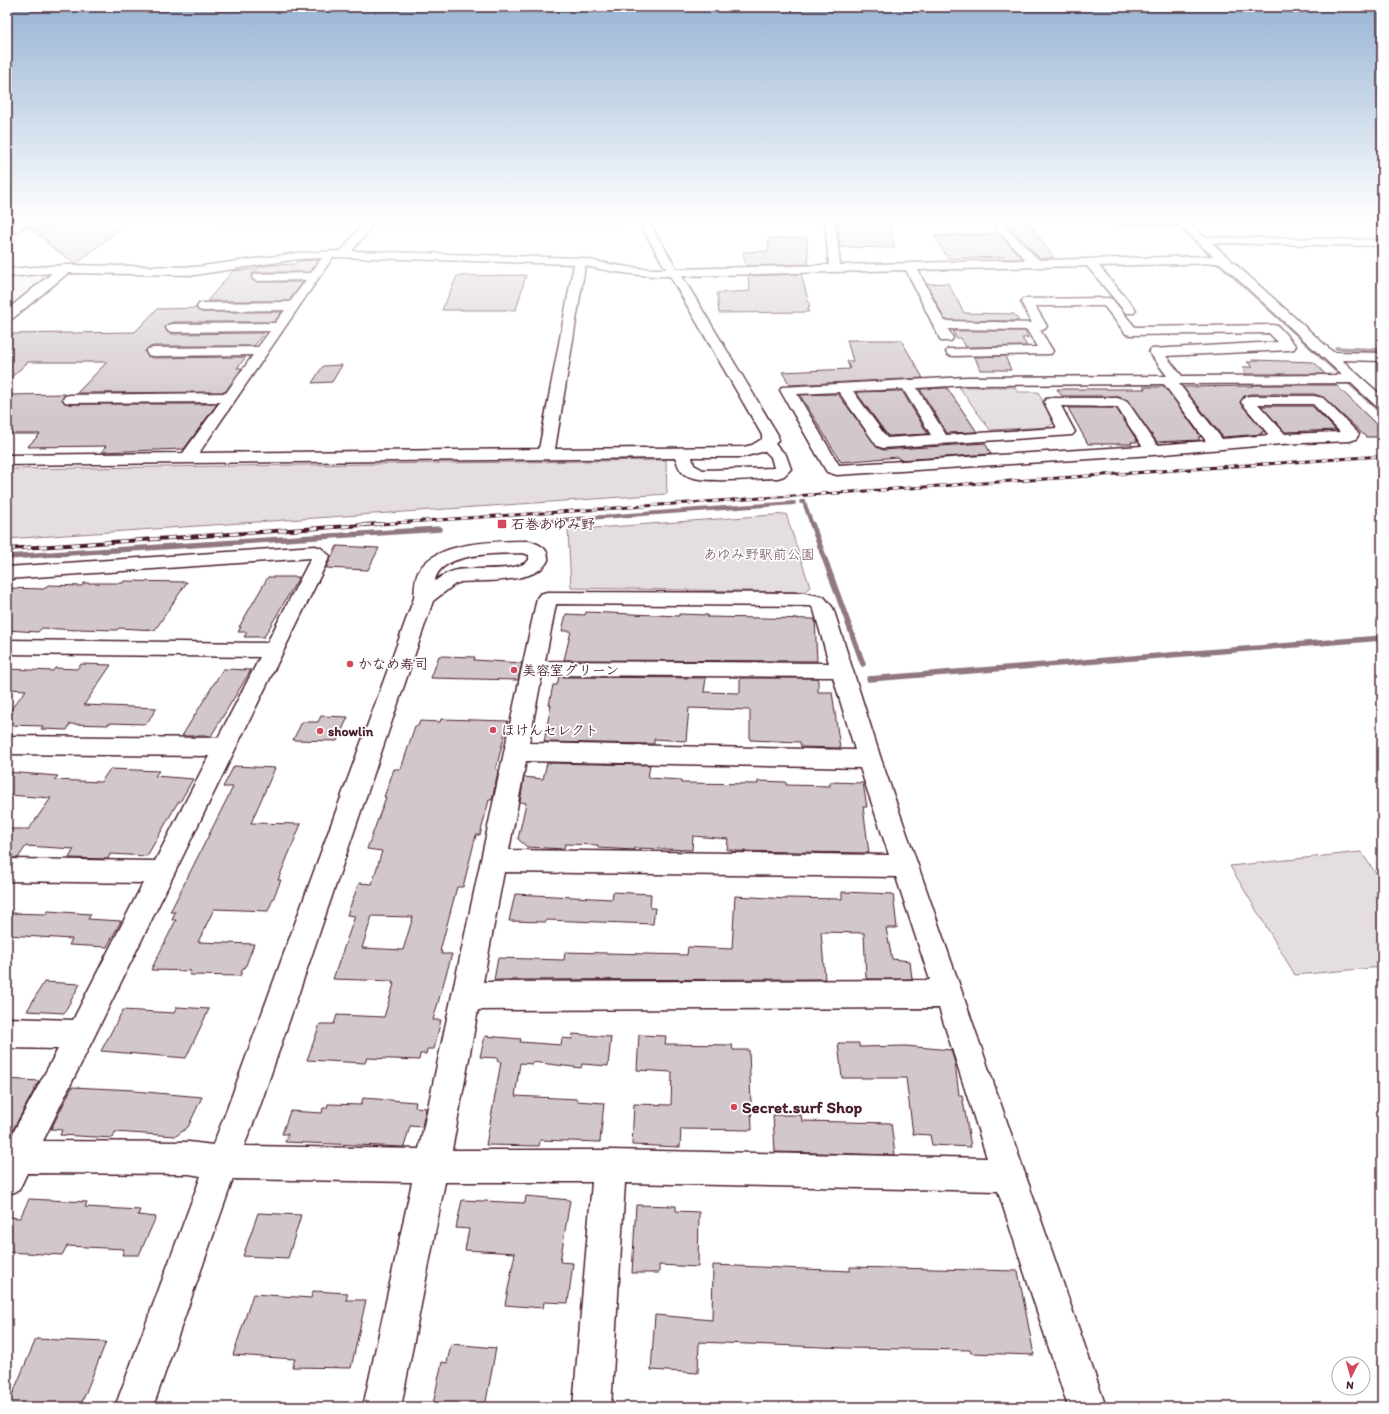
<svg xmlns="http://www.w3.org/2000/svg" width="1389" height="1414" font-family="Itim,'Klee One',sans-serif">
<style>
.built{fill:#f2eeef}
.green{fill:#e5dee0;stroke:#987e86}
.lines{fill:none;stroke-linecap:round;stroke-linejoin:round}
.stream-far2{stroke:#91787e;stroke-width:3.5}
.stream-far1{stroke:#91787e;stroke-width:4}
.stream{stroke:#91787e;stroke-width:5.5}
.building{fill:#d2c7cb;stroke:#4a1f2b;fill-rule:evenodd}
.minor-casing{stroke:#4a1f2b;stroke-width:3}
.minor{fill:#fff;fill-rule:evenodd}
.rail-far1-casing{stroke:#4a1f2b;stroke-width:3}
.rail-casing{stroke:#4a1f2b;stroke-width:4}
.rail-far1{stroke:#fff;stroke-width:2;stroke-dasharray:6;stroke-linecap:butt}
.rail{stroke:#fff;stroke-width:2.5;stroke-dasharray:8;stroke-linecap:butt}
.poi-dot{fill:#d1495b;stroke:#fff;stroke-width:1.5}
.labels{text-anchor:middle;stroke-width:3.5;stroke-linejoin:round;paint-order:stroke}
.poi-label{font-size:14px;font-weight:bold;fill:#4a1f2b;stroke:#fff;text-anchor:start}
.park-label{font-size:14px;fill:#714f58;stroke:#fff}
.near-poi-label{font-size:17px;font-weight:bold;fill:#4a1f2b;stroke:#fff;text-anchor:start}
</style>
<rect width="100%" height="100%" fill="#fff"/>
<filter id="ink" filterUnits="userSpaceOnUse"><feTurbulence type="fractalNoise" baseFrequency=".025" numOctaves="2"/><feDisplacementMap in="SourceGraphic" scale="8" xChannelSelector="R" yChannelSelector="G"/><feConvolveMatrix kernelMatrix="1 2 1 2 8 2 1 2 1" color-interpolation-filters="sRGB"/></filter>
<g filter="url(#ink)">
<path class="built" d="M185,219H365L358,228H229Z
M55,273L7,310V277Z"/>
<path class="green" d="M380,219H633L635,224L374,227Z
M959,387H1014L1018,392H1038L1054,423L1048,427L990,430Z
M666,460L667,494L7,539V469Z
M786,514L810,587L804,592L571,588L568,530Z
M1361,852L1382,882V967L1295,975L1230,866Z"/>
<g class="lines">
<path class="stream-far2" d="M1171,219L1316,352
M1336,348L1382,350"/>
<path class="stream-far1" d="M1315,351L1382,413
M801,502H804L812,525
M534,522L794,503"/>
<path class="stream" d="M812,524L863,664
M7,557L440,529
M869,679L1382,638"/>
</g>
<path class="building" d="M92,219H132L76,264L46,243L49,242L26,227H82Z
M837,219H889L895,248L840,247Z
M1007,224H1030L1054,258H1040L1009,228Z
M989,234H999L1023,259H1004L1003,257L948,259L934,236Z
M768,238H807L808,264L746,266L743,252L769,251Z
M314,260H319L310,272H254L251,276L253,281L258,282H303L289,301H207L233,271L257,269L258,267L271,265L295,264L297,261Z
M801,274L810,307H808L809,312L719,313L717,293L750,291L748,276Z
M526,275L516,310H442L457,276Z
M948,283L964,313L1014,314L1019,321L945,320L927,284Z
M196,308L199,311L203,312H282L274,322H173L168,324L165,327L167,332L173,334L264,333L254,346H153L148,348L145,351L147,356L153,358L246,357L237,368H242L225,392L77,393L107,362H28L7,381V334L135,332L157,309Z
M953,331H1025L1028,338H1022L1027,346L966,347L961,338H956Z
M847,340H901L923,378L790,385L782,372L850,369L847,361H853Z
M1005,356L1011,370H980L975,357Z
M1252,360L1314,362L1325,374H1246L1242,367H1253L1247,362H1253Z
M342,365L332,382L312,383L323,366Z
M1253,385H1336L1382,430V437H1366L1323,397L1314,394H1250L1244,396L1240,403L1265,432H1261L1262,434L1223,437L1183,387L1253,386Z
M1143,387H1165L1201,437H1198L1200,440L1157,442L1127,400L1117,396H1062L1057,389H1145Z
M947,388L969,420L977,432L947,433L920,389Z
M902,391L928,434L888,436L856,392Z
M65,394L62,400L65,403L70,404H217L184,449L101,452L106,446L27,447L40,434H7V395Z
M838,394L877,447L883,450L985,443L991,454L899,460L898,457L841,462L800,395Z
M1261,406H1312L1336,430L1285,432Z
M1068,408H1116L1138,442H1131L1132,444H1088Z
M337,546L379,548L368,570L326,568Z
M268,577H299L264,637H244L247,632H238L241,627H239Z
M124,581L187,582L155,630L119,628L117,630L78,629L77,630L42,628L38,632L7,630V588L44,589L48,585L82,586L84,583H123Z
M586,612L679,616V614L708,615L707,617L815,619L817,661L564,660L571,631H562L566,614L585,615Z
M439,656L475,657L474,660L522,663L518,680L431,678Z
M81,664L111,665L84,705L157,708L146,724L109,723L108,725L70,724L67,730L41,729L43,726L7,725V714L26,690L7,689V669L53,671L55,668L77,669Z
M223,669L251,670L211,736H182Z
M559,677L706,678L704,692L740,693V678H818V692H832L840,748L801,747L800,742L750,740V710L689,708L686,741L654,739V744L544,742L551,705H549L553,685H557Z
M321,716L348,717L337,741L293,740L302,722H318Z
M441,719L508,721L496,769L498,770L497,776L492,800H489L480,835H476L463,887H457L440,951H442L441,954H452L433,1020H441L434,1049H427L426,1054H420L419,1060L367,1058L365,1063L307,1060L320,1024H334L337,1015L384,1017L394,984H392L393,981L333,979L355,916L347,915L359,883L372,884L382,851L367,849L386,797H384L394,769H401L415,726H418L420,721L440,722ZM372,916L413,917L403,950L362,948Z
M547,763L650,765L648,778L681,780V783L758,784V781L786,782V785L830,786V782L863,783L867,807H863L869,853L732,851V850H727L728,839L693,836L692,850L634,848V850L598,848V845L565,844L564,849L527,847L518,839L526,803L520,802L524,777L543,779Z
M234,766L275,768L251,823L301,824L278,880H281L268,911L214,909L198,942L254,944L245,968H243L240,976L189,975L191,971L151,970L176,920H172L175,912H170L233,787H223Z
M110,769L159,771L155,776L193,779L180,802H178L147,856L110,854L108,859L69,858L74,849L26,846L18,858H7V829H29L51,798L7,795V772L58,776L54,780L101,782Z
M613,892L651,894L650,908H655L653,924L546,920V922L509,921L515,894L612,899Z
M842,892L893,894L897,928H886L892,959L910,961L912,979H868L866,978L864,933L821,932L825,979L494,980L498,958L564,960L565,952L687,955L688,947L732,949L735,896L787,899V898L842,899Z
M48,911L91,914L88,919L121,921L107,947L69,945L72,939L7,935V913L46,914Z
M44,982L80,984L64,1013L27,1011Z
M177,1007L209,1009L186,1058L101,1051L123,1010L174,1013Z
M573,1034L611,1037L608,1066L582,1064L581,1068L532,1062V1064L520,1063L515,1096L577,1099V1101L604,1103L600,1142L540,1140L539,1146L486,1145L501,1062L497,1061L498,1058L480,1057L485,1036L521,1039L520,1042L561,1045L562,1038L572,1039Z
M639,1035L666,1036L665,1044L732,1045L733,1050H749L752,1130L681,1129L680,1147L632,1145L634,1104L671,1105L672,1072L637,1070Z
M838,1043H859V1047L906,1046L951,1050L955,1063L959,1095H962L971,1147L932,1145L930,1135L913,1134L906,1078H842Z
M7,1079L39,1081L7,1141Z
M72,1087L134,1090V1091L202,1097L188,1127L176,1136L115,1132L113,1138L60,1135L62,1130L51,1129Z
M363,1098L416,1102L415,1107L426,1108L422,1127L410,1126L404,1147L285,1142L288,1134H282L290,1111L322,1113L323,1108H327L328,1104L361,1105Z
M773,1115H801L802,1121L891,1123L895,1155L775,1152Z
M526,1196L570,1200L560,1262L573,1263L568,1303L544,1302L543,1308L505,1305L515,1253L465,1250L469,1229L456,1228L462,1200L525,1203Z
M29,1199L87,1202L85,1207L140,1210L138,1215L156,1217L139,1255H122L124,1249L67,1246L62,1255L7,1252V1217L20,1218Z
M636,1205L676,1206V1211L699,1212L698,1267L659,1265V1273H632Z
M258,1213L301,1215L288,1258L243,1256Z
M713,1265L850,1271V1267L1018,1271L1034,1355L971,1353L970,1350L845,1348L699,1342L698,1373L651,1370L655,1315L712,1320Z
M313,1291L348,1293L346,1300H366L351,1368L292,1367L295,1359L233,1355L253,1294L311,1298Z
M36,1339L106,1342L80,1407H7Z
M451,1344L496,1348L485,1407L433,1404L442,1362L447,1363Z"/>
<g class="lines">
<g class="minor-casing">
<path id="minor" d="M23,219H35L11,236L7,237V229Z
M367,219H378L352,251L580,258C608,264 637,270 666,269L637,219H647L677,269L829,265L825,219H835L840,265L1026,260L999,232L993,219H1003L1008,229L1039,260L1213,256L1179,225L1122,224L1118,223L1117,221L1118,219H1185L1205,237L1382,240V246L1212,243L1333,352L1382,353V361L1342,360L1382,396V408L1377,407L1351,383L1179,384L1222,439L1269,435L1241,402L1245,397L1250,396H1314L1323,398L1359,434L1356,439L1350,441L1281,444L1153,455L837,475L827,472L825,469L780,390L782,387L966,377L1167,376L1149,352L1151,349L1278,342L1269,333L1131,335L1126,334L1104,306H1035L1047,326L1045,329L1040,330L1053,351L1051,354L953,356L948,355L946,352L948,349L1037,347L1027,330L948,329L953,338L951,341H941L906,270L682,276L778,435V440L775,444L786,455L791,469L784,476L778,478C758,478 699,485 684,474C679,470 677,463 676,458L7,465V455L183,453L220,402L70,403L65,402L63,399L65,396L70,395L226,393L253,355L153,356L148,355L146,352L148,349L153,348L258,347L270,331L173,332L168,331L166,328L168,325L173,324L275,323L285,310L203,311L199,310L197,307L199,304L203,303L290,302L306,280L258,281L254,280L252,277L254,274L311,273L322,258L298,259L195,275L68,273L12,319L7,320V310L52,273L7,277V269L65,265L195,267L298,253L341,251ZM333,257L574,264L539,449L199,453ZM1220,263L1342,375L1182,376L1166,356L1289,350L1294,349L1296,346L1278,326L1273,325L1135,327L1112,299L1108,298L1023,299L1021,302L1032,323L944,321L918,270L1087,266L1126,313H1134L1136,310L1099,266ZM585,266C613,272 641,277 670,276L762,435V439L752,445L743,447L555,449ZM1164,384L1206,441L1157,445L1127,401L1117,398H1051L1046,399L1044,402L1057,428L946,435L917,388L966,385ZM903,389L931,435L887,438L853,391ZM839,392L877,446L883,448L1072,435L1075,432L1061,406L1117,407L1142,446L839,465L797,394ZM1258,404H1313L1340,432L1285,434ZM765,451L771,457L774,468L703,470L694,465L692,457H743Z
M529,541C539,544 549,548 548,560C537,584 485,580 461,582L455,584L433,601L259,1109L244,1146L419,1149L537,598L540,594L547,592L804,593L824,597L833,608L881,759L1106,1407H1068L998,1191L625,1183L611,1407H573L592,1182H445L401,1407H363L412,1182L233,1179L153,1407H115L201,1176L189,1174L27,1173L19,1190L7,1195V1144L58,1049L7,1048V1018L73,1020L143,883L7,881V859L155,861L209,756L7,754V736L218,738L260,657L7,654V640L267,643L311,558L7,579V567L315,546L321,548L330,556L43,1141L189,1142L213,1145L227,1109L414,598C415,589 414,579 419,571C435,541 499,541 529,541ZM523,553L529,555V560C517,573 475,567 457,570C449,572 441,576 435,581C440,551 500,554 523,553ZM556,604L811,606L814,610L829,663L545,661ZM542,675L833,677L855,750L529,743ZM526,761L860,768L889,855L509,850ZM504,872L896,877L930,980L483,982ZM939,1008L987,1158L610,1150H452L478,1010Z"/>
</g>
<use href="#minor" class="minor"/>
<g class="rail-far1-casing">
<path id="rail-far1" d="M365,525L1382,456"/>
</g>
<g class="rail-casing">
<path id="rail" d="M7,549L379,524"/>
</g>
<use href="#rail-far1" class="rail-far1"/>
<use href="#rail" class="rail"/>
</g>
</g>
<linearGradient id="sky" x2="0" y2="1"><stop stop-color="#98b4d4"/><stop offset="0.53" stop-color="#fff"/><stop offset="1" stop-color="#fff" stop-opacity="0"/></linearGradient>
<rect width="1389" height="417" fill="url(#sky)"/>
<g class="poi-dot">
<rect x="497" y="519" width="10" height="10" rx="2"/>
<circle cx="350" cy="664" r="4"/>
<circle cx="514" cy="670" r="4"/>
<circle cx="493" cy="730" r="4"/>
<circle cx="320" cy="731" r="4"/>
<circle cx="734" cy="1107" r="4"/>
</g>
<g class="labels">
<g class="poi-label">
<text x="511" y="529">石巻あゆみ野</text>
<text x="358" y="669">かなめ寿司</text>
<text x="522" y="675">美容室グリーン</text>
<text x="501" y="735">ほけんセレクト</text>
<text x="328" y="736">showlin</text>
</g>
<g class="park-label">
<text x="759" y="559">あゆみ野駅前公園</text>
</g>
<g class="near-poi-label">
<text x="742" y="1113">Secret.surf Shop</text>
</g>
</g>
<rect width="1389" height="1414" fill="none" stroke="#fff" stroke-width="24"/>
<rect x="12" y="12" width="1365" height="1390" fill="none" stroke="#4a1f2b" stroke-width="1.5" filter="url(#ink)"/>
<g transform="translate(1351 1376) rotate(186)"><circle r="19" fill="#ffffff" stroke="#b7a5aa"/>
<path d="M0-3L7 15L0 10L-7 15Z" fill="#d1495b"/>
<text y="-6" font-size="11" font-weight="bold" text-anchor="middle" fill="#4a1f2b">N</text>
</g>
</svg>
